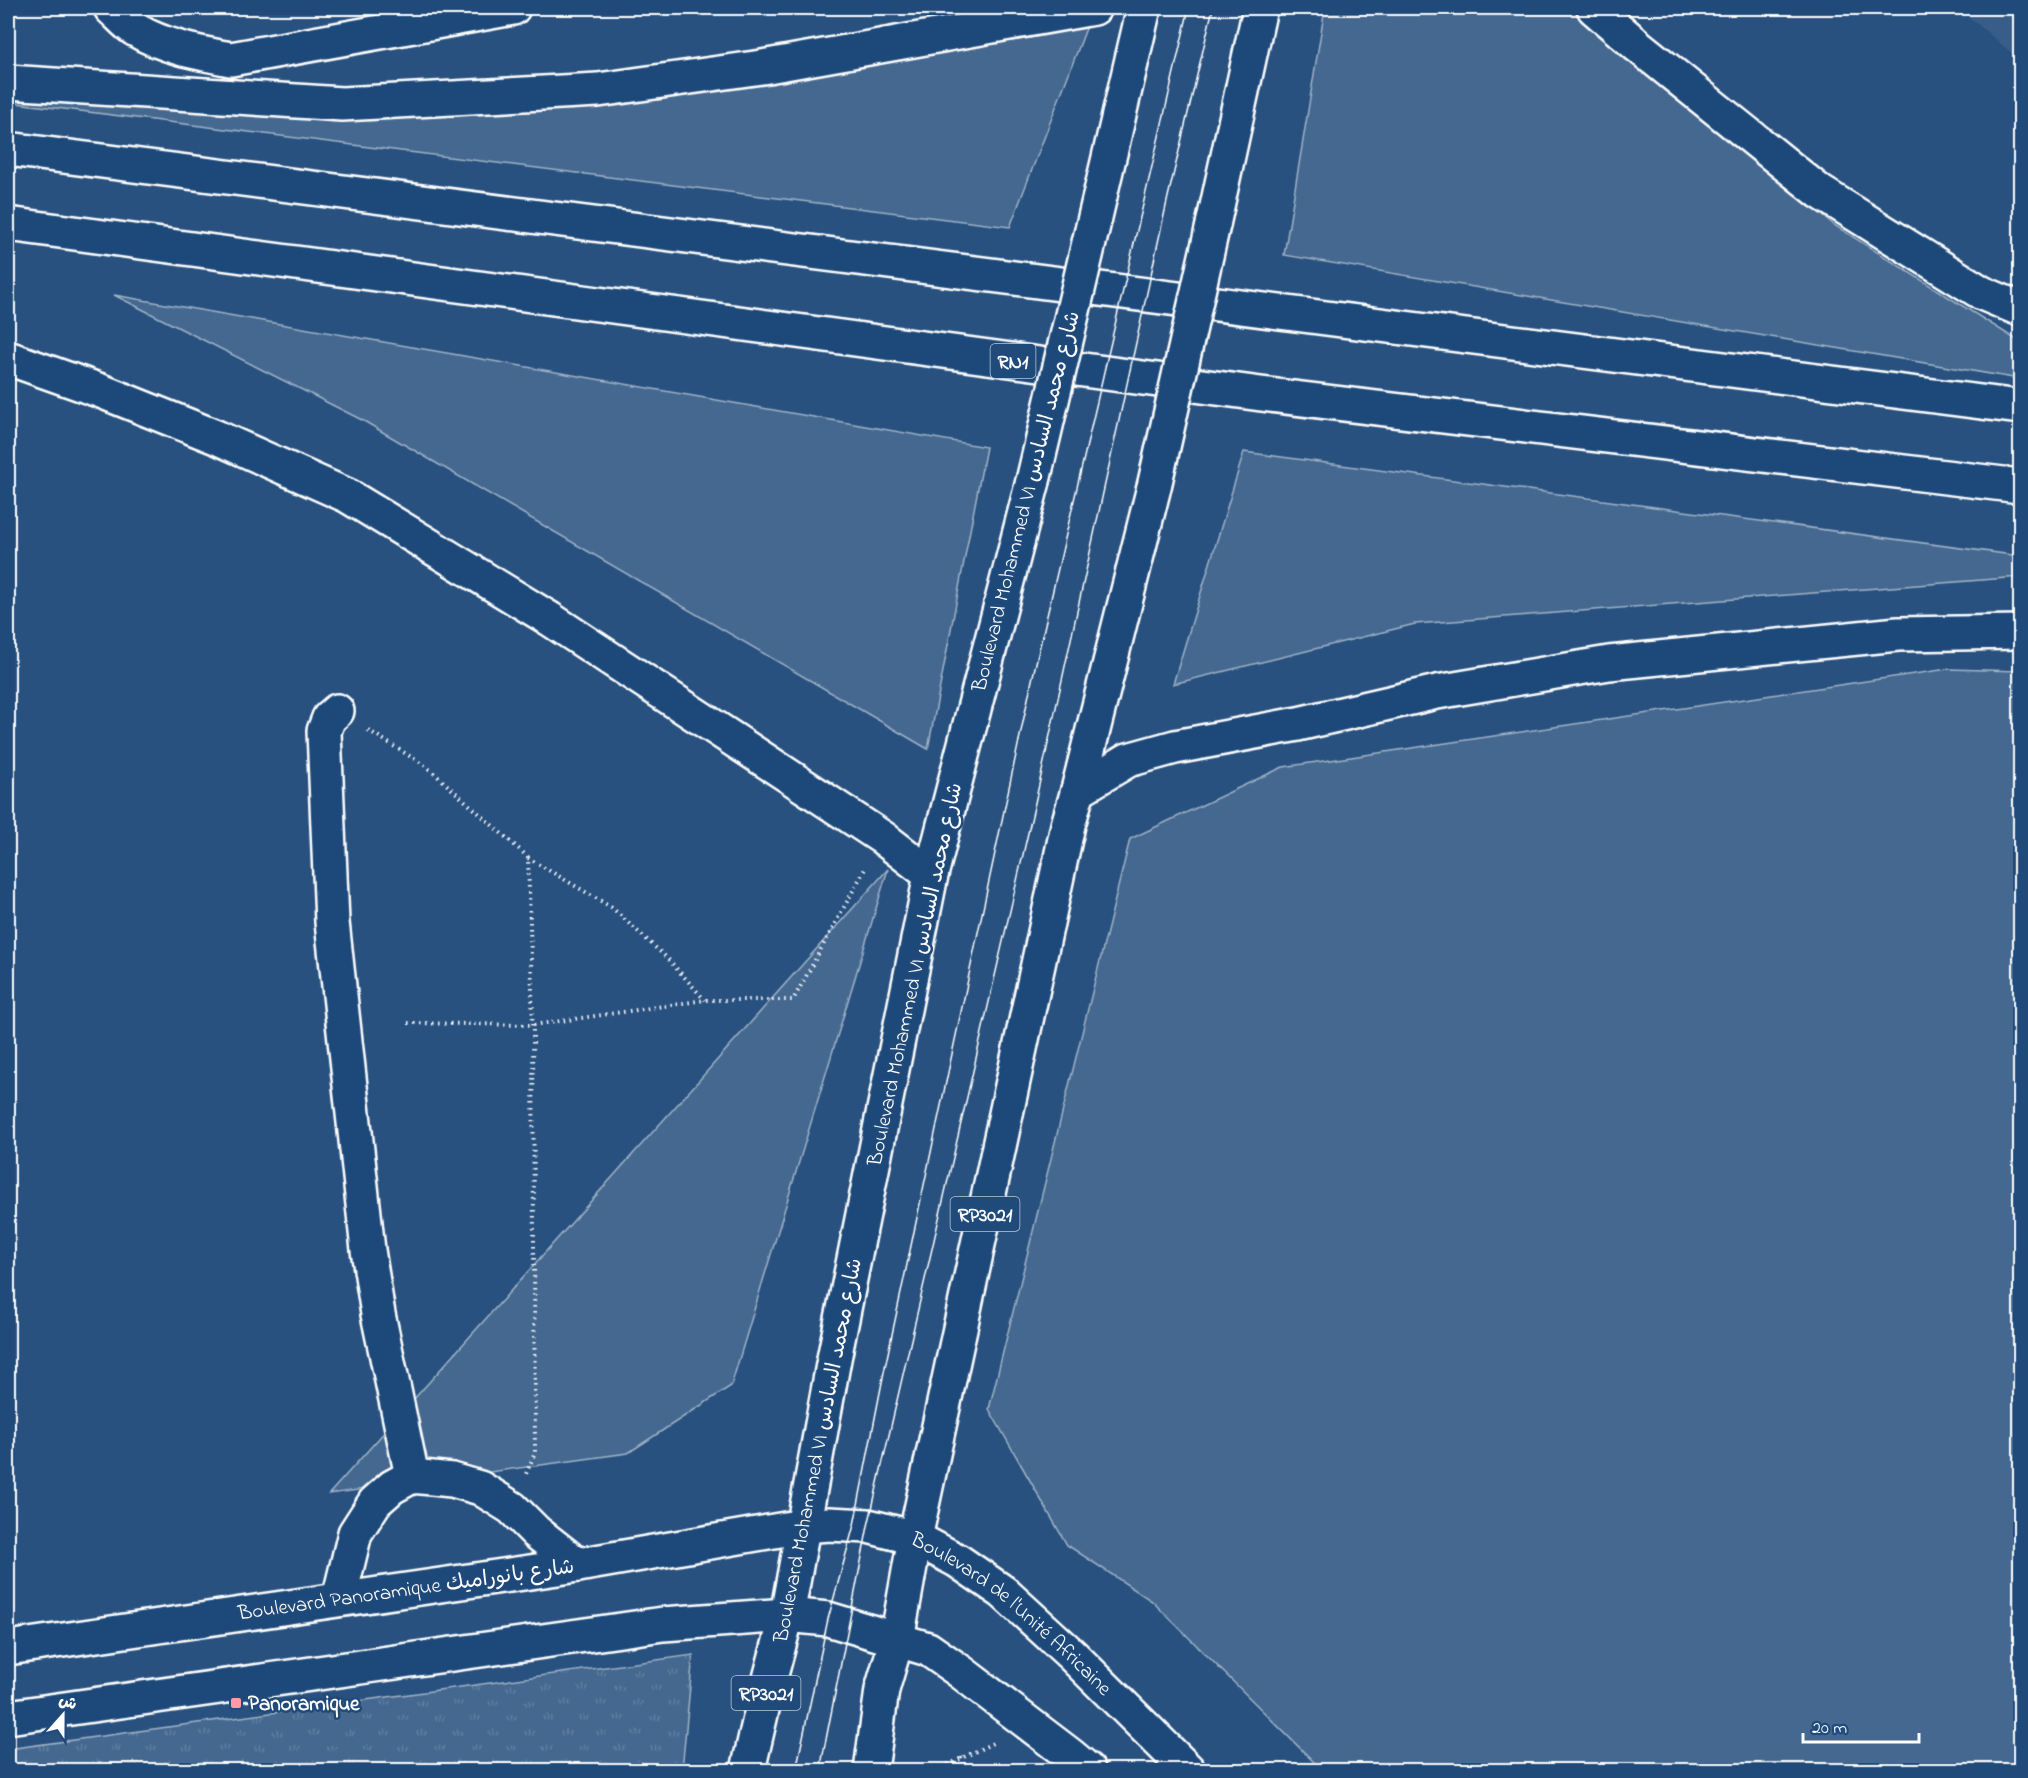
<svg xmlns="http://www.w3.org/2000/svg" width="2028" height="1778" font-family="'Indie Flower','Playpen Sans Arabic',sans-serif">
<style>
.built{fill:#375d88}
.green{fill:#446890;stroke:#a2b4c8;stroke-width:1.5}
.park{fill:url(#park-tufts);stroke:#a2b4c8;stroke-width:1.5}
.lines{fill:none;stroke-linecap:round;stroke-linejoin:round}
.minor-casing{stroke:#fff;stroke-width:38}
.secondary-casing{stroke:#fff;stroke-width:38}
.primary-casing{stroke:#fff;stroke-width:38}
.trunk-casing{stroke:#fff;stroke-width:38}
.path{stroke:#fff;stroke-width:4;stroke-dasharray:1.5 4.5;stroke-linecap:butt}
.minor{stroke:#1f4a7a;stroke-width:33}
.secondary{stroke:#1f4a7a;stroke-width:33}
.primary{stroke:#1f4a7a;stroke-width:33}
.trunk{stroke:#1f4a7a;stroke-width:33}
.tram{stroke:#fff;stroke-width:1.5}
.primary-bridge-casing{stroke:#fff;stroke-width:38;stroke-linecap:butt}
.primary-bridge{stroke:#1f4a7a;stroke-width:33}
.poi-dot{fill:#ff9aa2;stroke:#1f4a7a;stroke-width:2}
.labels{text-anchor:middle;stroke-width:5;stroke-linejoin:round;paint-order:stroke}
.shield{fill:#1f4a7a;stroke:#bcc9d7;stroke-width:1.5}
.shield-label{font-size:20px;font-weight:bold;fill:#fff}
.street-label{font-size:21px;fill:#fff;stroke:#1f4a7a}
.poi-label{font-size:21px;font-weight:bold;fill:#fff;stroke:#1f4a7a;text-anchor:start}
</style>
<defs>
<pattern id="park-tufts" width="24" height="20" patternUnits="userSpaceOnUse" patternTransform="scale(1.5)"><rect width="24" height="20" fill="#446890"/><path d="M3 7l-1-3M5 7V3M7 7l1-3M15 17l-1-3M17 17v-4M19 17l1-3" fill="none" stroke="#607fa1"/></pattern>
</defs>
<rect width="100%" height="100%" fill="#28517f"/>
<filter id="ink" filterUnits="userSpaceOnUse"><feTurbulence type="fractalNoise" baseFrequency=".0167" numOctaves="2"/><feDisplacementMap in="SourceGraphic" scale="12" xChannelSelector="R" yChannelSelector="G"/><feConvolveMatrix kernelMatrix="1 2 1 2 8 2 1 2 1" color-interpolation-filters="sRGB"/></filter>
<g filter="url(#ink)">
<path class="built" d="M1958,8H2020V60Z"/>
<path class="green" d="M1325,8H1574L1834,225L2020,342V379L1284,255Z
M1087,26L1010,227L8,102V98H628Z
M114,295L986,447L928,749L362,420Z
M1244,452L2020,556V577L1415,624L1173,684Z
M1948,669L2020,671V1770H1322L1152,1601L1067,1545L989,1409L1130,839L1283,767Z
M888,869L731,1386L628,1453L329,1494Z"/>
<path class="park" d="M693,1655L682,1770H8V1749Z"/>
<g class="lines">
<g class="minor-casing">
<path id="minor" d="M111,8C119,15 127,25 136,30C164,47 199,53 231,59L513,8
M337,711L329,718L324,731L332,922L368,1250L378,1314L412,1476
M339,1599L355,1533L375,1502L392,1487L412,1476L452,1480L480,1488L512,1508L536,1532L578,1565"/>
</g>
<g class="secondary-casing">
<g id="secondary">
<path id="s1" d="M8,1648L578,1565L803,1526L829,1524L868,1526L915,1538L958,1561L1003,1592L1072,1655L1188,1770"/>
<path d="M8,1717L663,1624L787,1615L828,1619L928,1649L961,1672L1070,1755L1088,1770"/>
</g>
</g>
<g class="primary-casing">
<path id="primary" d="M1100,196L1144,8
M1213,225L1260,8
M748,1770L764,1701L787,1615L834,1359L931,875L1033,481
M871,1770L882,1690L897,1639L915,1538L1068,825L1078,790L1154,487"/>
</g>
<g class="trunk-casing">
<path id="trunk" d="M1594,8L1638,46L1820,192L1982,293L2020,309
M8,82L342,104L598,90L762,67L1094,8
M8,149L2020,407
M8,224L1261,394L2020,486
M8,358L101,391L216,437L348,496L550,619L883,838L931,875
M1078,790L1128,760L1175,747L1298,724L1437,692L1609,663L1898,634L2020,632"/>
</g>
<path class="path" d="M368,730L427,767L528,857L533,1025L535,1453L526,1474
M528,858L611,907L668,959L705,1000
M408,1023L533,1025L705,1000H793L865,869
M961,1757L965,1770
M937,1770L993,1743"/>
<use href="#minor" class="minor"/>
<use href="#secondary" class="secondary"/>
<use href="#primary" class="primary"/>
<use href="#trunk" class="trunk"/>
<path class="tram" d="M796,1770L828,1619L854,1525L884,1372L1032,680L1189,8
M820,1770L868,1526L1037,794L1168,197L1213,8"/>
<g class="primary-bridge-casing">
<path id="primary-bridge" d="M1033,481L1100,196
M1154,487L1213,225"/>
</g>
<use href="#primary-bridge" class="primary-bridge"/>
</g>
</g>
<rect class="poi-dot" x="230" y="1697" width="12" height="12" rx="3"/>
<g class="labels">
<g class="shield">
<rect x="990.5" y="344" width="45" height="34" rx="4.5"/>
<rect x="950.5" y="1197" width="69" height="34" rx="4.5"/>
<rect x="731.5" y="1676" width="69" height="34" rx="4.5"/>
</g>
<g class="shield-label">
<text x="1013" y="368">RN1</text>
<text x="985" y="1221">RP3021</text>
<text x="766" y="1700">RP3021</text>
</g>
<g class="street-label">
<text transform="translate(1025 501) rotate(-76)" y="7">Boulevard Mohammed VI شارع محمد السادس</text>
<text transform="translate(914 974) rotate(-78)" y="7">Boulevard Mohammed VI شارع محمد السادس</text>
<text transform="translate(817 1450) rotate(-79)" y="7">Boulevard Mohammed VI شارع محمد السادس</text>
<text transform="translate(406 1589) rotate(-8)" y="7">Boulevard Panoramique شارع بانوراميك</text>
<text dy="7" stroke="none"><textPath href="#s1" startOffset="1041">Boulevard de l'Unité Africaine</textPath></text>
</g>
<g class="poi-label">
<text x="248" y="1710">Panoramique</text>
</g>
</g>
<rect width="2028" height="1778" fill="none" stroke="#1f4a7a" stroke-width="30"/>
<rect x="15" y="15" width="1998" height="1748" fill="none" stroke="#fff" stroke-width="2" filter="url(#ink)"/>
<g transform="translate(63 1715) rotate(21)" stroke="#1f4a7a" stroke-width="4.5" paint-order="stroke">
<path d="M0-4.5L10 22L0 15L-10 22Z" fill="#ffffff"/>
<text y="-9" font-size="16" font-weight="bold" text-anchor="middle" fill="#ffffff">ش</text>
</g>
<path d="M1803 1733v9h116v-9" fill="none" stroke="#ffffff" stroke-width="3"/>
<text x="1812" y="1733" font-size="18" fill="#ffffff" stroke="#1f4a7a" stroke-width="4.5" paint-order="stroke">20 m</text>
</svg>
